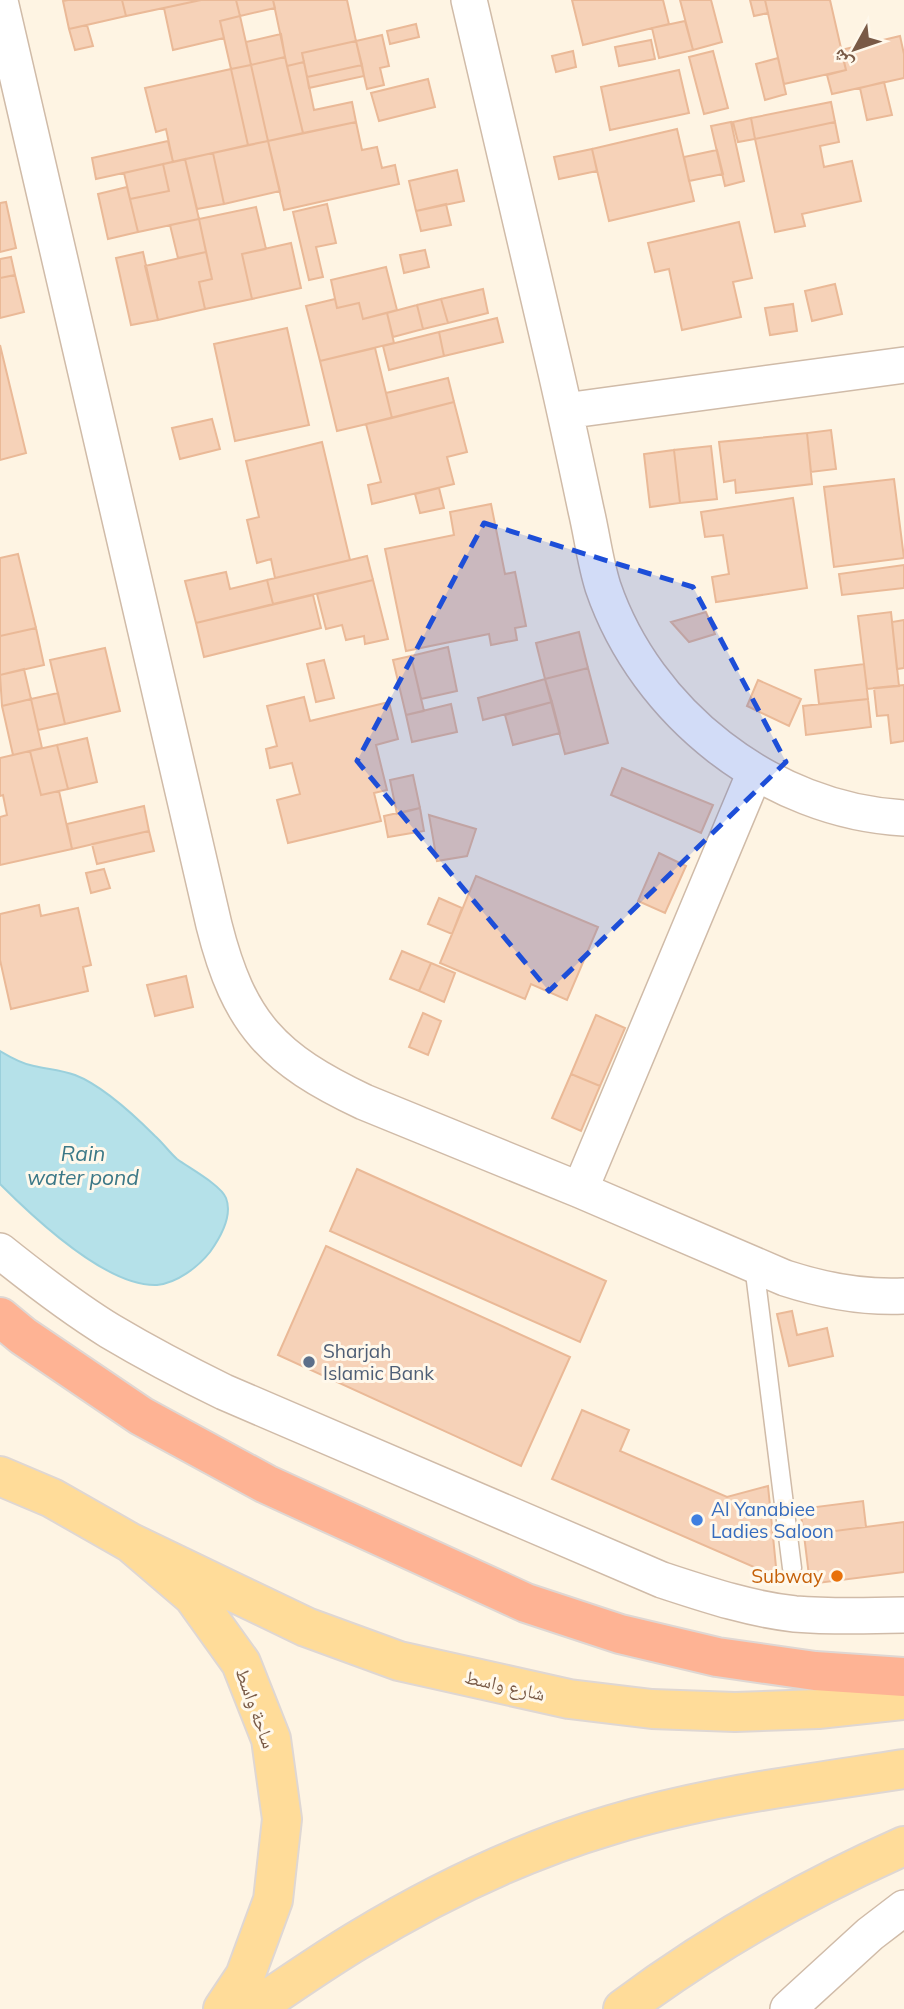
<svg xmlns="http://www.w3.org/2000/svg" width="904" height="2009" font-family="Mulish,'Noto Naskh Arabic',sans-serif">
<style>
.water{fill:#b5e1e9;stroke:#9bd0dc;stroke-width:2}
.building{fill:#f6d2b8;stroke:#eab997;stroke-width:2}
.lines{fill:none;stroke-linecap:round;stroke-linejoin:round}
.service-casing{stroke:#d0bba8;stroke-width:21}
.minor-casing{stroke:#d0bba8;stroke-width:38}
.primary-casing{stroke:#dfd7d3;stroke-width:42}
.motorway-casing{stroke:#dfd7d3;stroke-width:42}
.service{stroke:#fff;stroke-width:18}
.minor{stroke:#fff;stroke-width:35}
.primary{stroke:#ffdc99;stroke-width:38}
.motorway{stroke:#feb394;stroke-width:38}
.marked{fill:#1d4ed8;fill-opacity:0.2;stroke:#1d4ed8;stroke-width:5;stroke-dasharray:14 9;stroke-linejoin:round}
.service-dot{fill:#5c6f8a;stroke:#fff8eb;stroke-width:2.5}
.shop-dot{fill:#3f7fe0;stroke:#fff8eb;stroke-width:2.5}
.food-dot{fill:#e8710a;stroke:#fff8eb;stroke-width:2.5}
.labels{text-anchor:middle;stroke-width:6;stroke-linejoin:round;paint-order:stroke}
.service-label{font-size:19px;fill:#4e5e75;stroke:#fff8eb;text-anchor:start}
.shop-label{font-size:19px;fill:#366cbe;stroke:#fff8eb;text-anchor:start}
.food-label{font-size:19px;fill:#c56008;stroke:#fff8eb;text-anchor:end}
.street-label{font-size:19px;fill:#795a46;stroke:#fff8eb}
.water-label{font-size:21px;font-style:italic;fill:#3b7887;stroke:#fff8eb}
</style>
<rect width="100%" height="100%" fill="#fef4e3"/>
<path class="water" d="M0,1051C10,1057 22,1064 34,1066C47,1069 62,1070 75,1075C101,1085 135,1116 155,1136C163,1143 169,1152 177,1159C189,1168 221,1185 226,1198C233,1216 220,1238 210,1252C198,1267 177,1283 157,1285C106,1287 34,1218 0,1184Z"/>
<path class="building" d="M68,0H122L126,16L69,29L63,1Z
M122,0H201L126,16Z
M201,0H236L240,16L220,21L224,38L173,50L164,8Z
M236,0H273L275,8L240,16Z
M273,0H347L356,41L302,53L304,62L287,66Z
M572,0H663L669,24L583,45Z
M680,0H711L722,42L693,50Z
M750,0H765L768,13L754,16Z
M765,0H830L846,70L784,84Z
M240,16L251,65L231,69L220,21Z
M685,21L693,50L659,58L652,28Z
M416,24L419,37L390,44L387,31Z
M87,25L93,46L75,50L69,29Z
M281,34L285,57L251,65L246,42Z
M382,35L389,66L380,68L384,85L367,89L356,41Z
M900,36L904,54V78L832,94L827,75L846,70L841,50Z
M651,40L655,59L619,66L615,47Z
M356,41L362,65L307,77L302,53Z
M573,51L576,67L556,72L552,56Z
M713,51L728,108L704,114L689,57Z
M285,57L303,133L268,141L251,65Z
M778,58L786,94L765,100L756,64Z
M304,62L314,110L352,102L356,122L303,133L287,66Z
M251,65L268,141L248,145L231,69Z
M362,65L364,76L309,88L307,77Z
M231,69L248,145L173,162L166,129L156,132L145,88Z
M679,70L689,113L610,130L601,87Z
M428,79L435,107L379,121L371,93Z
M884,82L892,115L867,120L860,88Z
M831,102L835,122L755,139L751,118Z
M751,118L755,139L738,142L733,122Z
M356,122L362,150L377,147L382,168L395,165L399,184L284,210L268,141Z
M731,122L744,181L725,186L711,126Z
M835,122L839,142L820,146L824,167L852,161L861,201L802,214L805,226L775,232L755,139Z
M677,129L694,201L609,221L592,149Z
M168,141L173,162L96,179L92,158Z
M268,141L280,191L224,204L213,153Z
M592,149L597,171L559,179L554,157Z
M717,150L723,174L689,181L684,157Z
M213,153L224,204L197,209L185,159Z
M185,159L199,219L138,232L130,199L169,191L163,164Z
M163,164L169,191L130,199L124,173Z
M457,170L464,201L416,211L409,181Z
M127,187L138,232L108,239L98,194Z
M6,202L16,248L0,252V203Z
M327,204L336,243L316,247L323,277L309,280L293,212Z
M446,204L451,225L421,231L416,211Z
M256,207L266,249L242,254L252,299L205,309L199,282L212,279L199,219Z
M199,219L206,252L178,258L170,225Z
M739,222L752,278L733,282L741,317L682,330L669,269L655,272L648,243Z
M291,243L301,288L252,299L242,254Z
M425,250L429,267L404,273L400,255Z
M143,252L158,320L131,325L116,258Z
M206,252L212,279L199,282L205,309L158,320L145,266Z
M11,257L15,275L0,278V259Z
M386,267L397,310L363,319L359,303L337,308L331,280Z
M15,275L24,312L0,318V278Z
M835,284L842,314L812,321L805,291Z
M483,289L488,313L448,323L441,299Z
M335,299L337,308L359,303L363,319L387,313L394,343L320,361L306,306Z
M441,299L448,323L423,329L417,305Z
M793,304L797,331L770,335L765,308Z
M417,305L423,329L393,337L387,313Z
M497,318L503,342L444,356L439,332Z
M287,328L309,425L235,441L214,344Z
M439,332L444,356L389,370L383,346Z
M0,345L26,453L0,460Z
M375,348L392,418L337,431L320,361Z
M448,378L454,402L392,418L386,393Z
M454,402L467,452L447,457L454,484L372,504L368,485L381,482L366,424Z
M212,419L220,449L180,459L172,428Z
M831,430L836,469L811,472L807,433Z
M807,433L812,484L736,493L735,480L724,482L719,442Z
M322,442L350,560L275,578L271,559L257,563L247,520L259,517L246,461Z
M711,446L717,499L680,503L674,450Z
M674,450L680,503L650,507L644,454Z
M894,479L904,558L834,567L824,487Z
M439,488L444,508L420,513L415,494Z
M793,498L807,588L716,602L712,577L729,574L723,535L705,537L701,512Z
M491,504L505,574L515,572L526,626L515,628L517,640L491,645L489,634L406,651L385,549L454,535L450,512Z
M18,554L36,628L0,636V558Z
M367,556L373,580L273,604L267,580Z
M904,565V588L842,595L839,574Z
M226,572L230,589L267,580L273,604L196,623L185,581Z
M373,580L388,639L365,644L364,636L346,640L342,625L326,629L317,594Z
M313,595L321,628L204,657L196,623Z
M706,612L715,634L689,642L671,622Z
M891,612L899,686L867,689L858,616Z
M904,620V668L897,669L892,622Z
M36,628L44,665L0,675V636Z
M579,632L588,668L545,679L536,643Z
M448,647L457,691L421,699L411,656Z
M105,648L120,711L65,724L50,660Z
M411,656L424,711L406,715L393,660Z
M324,660L334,698L316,702L307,664Z
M864,664L868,699L819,704L815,670Z
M588,668L608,743L565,754L545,679Z
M24,669L31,699L2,706L0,675Z
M545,679L552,702L483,720L478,698Z
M758,680L801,699L789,726L747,706Z
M904,685V741L891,743L888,715L877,716L874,688Z
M58,693L65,724L38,730L31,699Z
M304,697L310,721L389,702L398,739L376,745L387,790L374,793L381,821L288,843L277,800L300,794L292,763L270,768L266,749L277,746L267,706Z
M31,699L42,748L13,755L2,706Z
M868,699L871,727L806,735L803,706Z
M552,702L560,733L513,745L505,715Z
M451,704L457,732L412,742L406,715Z
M87,738L97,782L68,789L57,745Z
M57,745L68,789L41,795L30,751Z
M30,751L41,795L59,791L72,849L0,865V817L7,815L3,795L0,796V758Z
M622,768L713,805L701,833L611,795Z
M413,775L420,808L397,814L390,780Z
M144,806L149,831L72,849L67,824Z
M420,808L424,831L388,837L384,816Z
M429,815L476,829L467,856L437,861Z
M149,831L154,851L97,864L92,844Z
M659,853L686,866L665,913L638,901Z
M104,869L110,888L91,893L86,873Z
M476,876L598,927L567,1000L531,984L525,999L440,963Z
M439,898L462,908L452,934L428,924Z
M39,905L41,916L78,908L91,965L83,967L88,991L11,1009L0,960V914Z
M402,951L431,963L419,991L390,979Z
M431,963L455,973L444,1002L419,991Z
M186,976L193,1007L155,1016L147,985Z
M423,1013L441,1021L428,1055L409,1047Z
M596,1015L625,1028L600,1086L571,1074Z
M571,1074L600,1086L581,1131L552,1118Z
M357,1169L606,1281L580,1342L330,1231Z
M326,1246L570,1357L521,1466L278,1355Z
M792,1311L797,1335L827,1328L833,1356L789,1366L777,1314Z
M582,1410L629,1430L620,1451L727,1497L768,1486L777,1577L552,1479Z
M863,1501L866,1527L804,1535L800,1509Z
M904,1522V1572L810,1584L804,1535Z"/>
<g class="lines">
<g class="service-casing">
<path id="service" d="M754,1265L792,1568"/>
</g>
<g class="minor-casing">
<path id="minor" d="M469,0C497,118 524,237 552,355C564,406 575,458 586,510C592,535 595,562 603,587C646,713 770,811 904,818
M0,1L214,925C239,1024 273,1059 364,1102L580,1190L785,1278C825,1291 863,1298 904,1296
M565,411L904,365
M580,1190L755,772
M0,1251C35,1279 71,1307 110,1331C147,1353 185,1373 224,1392L662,1580C705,1594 749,1609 795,1614C831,1617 868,1616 904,1615
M788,2009L870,1934L904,1908"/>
</g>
<g class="primary-casing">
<path id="primary" d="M0,1476L52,1498L131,1543L193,1596L241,1663L271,1739L282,1819L273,1900L245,1976L223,2009
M131,1543L306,1627L399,1661L569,1699L652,1709L735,1712L818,1709L904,1700
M253,2009C288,1986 323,1961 360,1939C438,1892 523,1851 611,1825C706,1796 806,1784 904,1769
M623,2009C710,1944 805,1890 904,1846"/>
</g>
<g class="motorway-casing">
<path id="motorway" d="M0,1317L23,1336L141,1416L266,1484L526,1603L620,1634L717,1657L815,1671L904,1677"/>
</g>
<use href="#service" class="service"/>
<use href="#minor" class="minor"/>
<use href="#primary" class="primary"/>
<use href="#motorway" class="motorway"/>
</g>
<path class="marked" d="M484,523L693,587L786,762L549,991L357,761Z"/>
<circle class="service-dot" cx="309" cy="1362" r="7"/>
<circle class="shop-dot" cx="697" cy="1520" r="7"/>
<circle class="food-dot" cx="837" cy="1576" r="7"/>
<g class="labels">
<g class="service-label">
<text x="323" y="1358">Sharjah<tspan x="323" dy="22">Islamic Bank</tspan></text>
</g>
<g class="shop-label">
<text x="711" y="1516">Al Yanabiee<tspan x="711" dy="22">Ladies Saloon</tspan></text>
</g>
<g class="food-label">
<text x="823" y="1583">Subway</text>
</g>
<g class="street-label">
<text transform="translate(505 1685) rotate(13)" y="7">شارع واسط</text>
<text transform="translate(256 1708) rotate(70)" y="7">ساحة واسط</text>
</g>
<g class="water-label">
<text x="83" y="1161">Rain<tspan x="83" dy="24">water pond</tspan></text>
</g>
</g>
<g transform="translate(855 49) rotate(230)" stroke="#fff8eb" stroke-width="5" paint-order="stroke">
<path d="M0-5L12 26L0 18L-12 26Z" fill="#795a46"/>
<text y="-10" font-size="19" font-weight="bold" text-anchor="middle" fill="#795a46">ش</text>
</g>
</svg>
